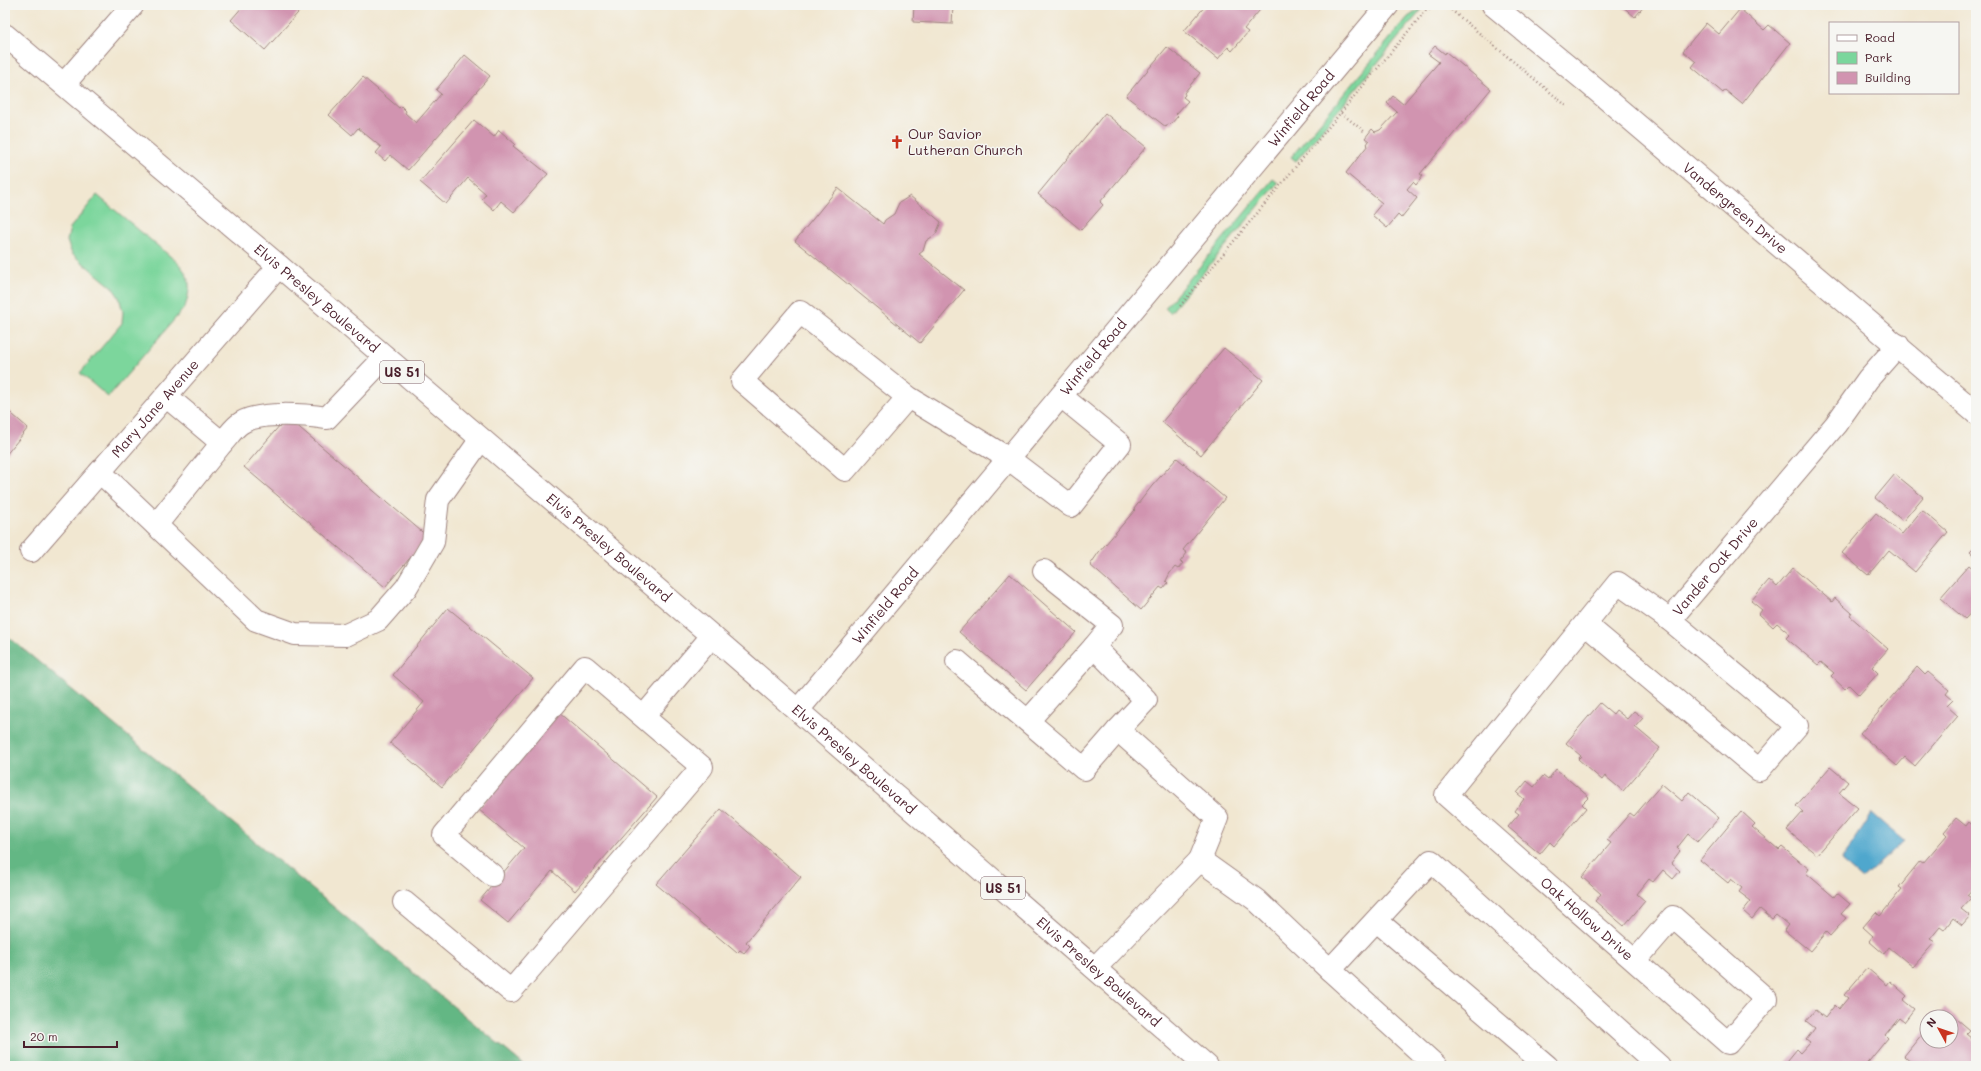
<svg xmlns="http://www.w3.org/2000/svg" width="1981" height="1071" font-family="Mali,sans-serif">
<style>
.green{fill:#7bd69c;stroke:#627a64}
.forest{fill:#64b784;stroke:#576b58}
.water{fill:#50a7cd;stroke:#4d637c}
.building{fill:#d194b0}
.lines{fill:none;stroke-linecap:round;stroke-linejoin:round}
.minor-casing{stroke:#9e837e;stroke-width:24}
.major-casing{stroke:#9e837e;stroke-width:24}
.path{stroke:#9e837e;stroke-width:2.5;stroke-dasharray:1 3;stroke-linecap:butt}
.minor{stroke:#fff;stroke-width:22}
.major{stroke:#fff;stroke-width:22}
.labels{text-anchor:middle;stroke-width:3;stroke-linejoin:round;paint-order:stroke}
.shield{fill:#f6f6f2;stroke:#7e6067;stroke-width:1}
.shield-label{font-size:13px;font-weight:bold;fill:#4a1f2b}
.street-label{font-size:14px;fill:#4a1f2b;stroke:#f6f6f2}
.poi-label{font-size:14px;fill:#4a1f2b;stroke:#f6f6f2;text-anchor:start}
</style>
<rect width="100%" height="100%" fill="#f6f6f2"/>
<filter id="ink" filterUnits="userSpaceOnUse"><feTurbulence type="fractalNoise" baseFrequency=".025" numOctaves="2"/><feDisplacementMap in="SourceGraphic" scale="8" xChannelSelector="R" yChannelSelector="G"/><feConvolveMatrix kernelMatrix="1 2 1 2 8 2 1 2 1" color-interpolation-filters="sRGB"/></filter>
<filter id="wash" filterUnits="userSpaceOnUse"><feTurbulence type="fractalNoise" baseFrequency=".012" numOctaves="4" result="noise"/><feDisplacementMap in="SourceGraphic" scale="16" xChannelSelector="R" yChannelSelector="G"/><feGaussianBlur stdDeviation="0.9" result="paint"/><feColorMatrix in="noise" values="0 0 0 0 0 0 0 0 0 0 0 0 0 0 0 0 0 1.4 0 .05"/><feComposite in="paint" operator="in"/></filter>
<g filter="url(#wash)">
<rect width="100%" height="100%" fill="#f1e7d1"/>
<path class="green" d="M1424,7L1296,161L1291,157L1408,17Z
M1273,179L1278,183L1170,313L1165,308Z
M97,195L177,262C192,278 191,287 185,307L108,397L80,373L122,323L123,312L119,297L112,287L72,254L67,241L70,228Z"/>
<path class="forest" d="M5,634L524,1065L5,1066Z"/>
<path class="water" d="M1872,814L1904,841L1862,879L1841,861Z"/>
<g id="blocks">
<path class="building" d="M244,5H305L265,50L231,20Z
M914,5H953L952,24L913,22Z
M1206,5H1264L1244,29L1248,32L1232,51L1228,47L1218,59L1184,31Z
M1621,5H1645L1635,17Z
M1740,9L1764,30L1769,25L1790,43L1742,104L1725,90L1723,93L1692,67L1696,62L1683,51L1706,23L1719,34Z
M1435,46L1445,54L1446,52L1491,89L1420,174L1423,176L1416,185L1413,182L1407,189L1417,198L1401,218L1398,215L1387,228L1372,215L1382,203L1346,173L1368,145L1367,144L1369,141L1365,138L1372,129L1375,132L1380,130L1397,112L1387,103L1393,96L1403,104L1439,62L1428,54Z
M1167,47L1200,73L1184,93L1185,95L1183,97L1188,101L1176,114L1178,116L1171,124L1169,123L1166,127L1126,96Z
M465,55L490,76L408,170L390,155L385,161L376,153L381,147L358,128L352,135L329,115L363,77L399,108L401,106L406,111L405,113L416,123L441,94L436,90Z
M1105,113L1146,147L1100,202L1103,205L1081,230L1038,194Z
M474,120L494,137L499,130L515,144L513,146L548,174L514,212L501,201L494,210L482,199L486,194L468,178L446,204L420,182Z
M838,188L883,224L885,220L894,214L899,203L910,196L941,222L936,234L926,241L923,251L919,254L964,290L920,343L795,241Z
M1224,348L1263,380L1201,455L1162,422Z
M5,408L28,428L5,456Z
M287,417L428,537L385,587L244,467Z
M1177,458L1225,498L1183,550L1187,553L1180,562L1183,563L1178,569L1175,567L1170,573L1166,581L1168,583L1163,589L1160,587L1141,610L1090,565L1099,552L1135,510L1134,509L1152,486Z
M1895,474L1923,497L1903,521L1875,498Z
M1922,510L1948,532L1915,572L1889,550L1868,575L1842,553L1876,513L1902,534Z
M1976,546V557L1970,552Z
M1969,565L1976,571V607L1965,619L1940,598Z
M1793,568L1832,602L1835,598L1852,613L1850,616L1888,649L1872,667L1878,673L1859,695L1849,685L1845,689L1831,676L1834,673L1821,662L1818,665L1786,638L1790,634L1777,623L1773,627L1759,614L1762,610L1751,601L1769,580L1777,587Z
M1010,574L1076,632L1026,690L959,632Z
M448,608L533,678L442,787L390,743L424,702L393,675Z
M1917,667L1925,675L1928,672L1949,690L1946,694L1953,700L1947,706L1958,716L1915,766L1905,757L1897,766L1860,734Z
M1600,703L1613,714L1616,710L1627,719L1634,711L1643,718L1635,727L1660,748L1623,791L1605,776L1602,780L1578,759L1581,756L1566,743Z
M558,712L657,797L575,891L552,871L508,923L480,900L524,848L478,809Z
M1830,767L1848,782L1839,793L1858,808L1817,855L1787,830L1803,812L1796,806Z
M1556,769L1589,797L1582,804L1586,808L1554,846L1550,842L1540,854L1508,827L1519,814L1515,811L1524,799L1517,793L1527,781L1534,787L1543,776L1548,780Z
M1662,784L1682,801L1689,792L1719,818L1697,842L1688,834L1677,848L1680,851L1671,863L1680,871L1673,879L1663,870L1653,882L1649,879L1637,894L1645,901L1624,926L1595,901L1601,894L1582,877L1611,843L1607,840L1630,813L1634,816Z
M721,809L801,877L746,942L750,946L744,953L740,950L737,953L656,884Z
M1741,811L1755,824L1752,827L1779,850L1782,847L1809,869L1806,873L1834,897L1837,893L1850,904L1841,914L1846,918L1830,936L1826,932L1810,951L1784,930L1788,925L1776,915L1772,919L1760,909L1752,919L1743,911L1751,901L1739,892L1742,888L1731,879L1728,883L1700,860Z
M1956,818L1966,826L1969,822L1976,828V885L1967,895L1971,898L1961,909L1970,916L1962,925L1953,918L1944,930L1940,927L1930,939L1935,942L1913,967L1889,947L1884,954L1869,941L1873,936L1863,927L1876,912L1880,916L1902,889L1899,887L1920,861L1923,863L1947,835L1944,832Z
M1867,968L1887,985L1890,981L1907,996L1903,1000L1914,1009L1904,1022L1899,1018L1885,1035L1888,1038L1865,1066H1783L1797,1049L1801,1053L1810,1043L1806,1040L1815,1028L1806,1021L1815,1010L1825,1018L1835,1005L1839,1009L1848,998L1844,995Z
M1944,1008L1970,1030L1966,1034L1976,1042V1066H1922L1918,1062L1915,1066L1904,1056L1927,1028V1041H1951V1017H1937Z"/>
</g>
</g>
<g filter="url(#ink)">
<use href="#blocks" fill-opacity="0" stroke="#9e837e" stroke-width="1"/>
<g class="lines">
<g class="minor-casing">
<g id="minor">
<path id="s1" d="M1493,5L1588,83L1976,413"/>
<path d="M64,84L133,5"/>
<path d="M166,396L222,443C228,437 234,427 241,423C260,411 306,415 327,418L385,357"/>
<path d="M908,397L800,312L742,381L845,470L908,397L1009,459L1071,506L1120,444L1061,396"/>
<path d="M100,472L256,620L295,634L346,635L378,620L406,588L433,542L438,500L481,439"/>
<path d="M156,525L222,443"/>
<path id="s2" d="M31,551L279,266"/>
<path d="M1044,571L1112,625L1094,647L1146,700L1118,730"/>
<path id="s3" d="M1670,620L1836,424L1868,379L1898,345"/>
<path id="s4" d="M1585,624L1759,770L1797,726L1670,620L1618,583L1446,795L1728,1043L1766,999L1673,917L1635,961"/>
<path d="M957,661L1084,769L1118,730L1217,818L1200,860"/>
<path id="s5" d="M798,710L1388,5"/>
<path d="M644,716L712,636"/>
<path d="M1028,721L1094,647"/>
<path d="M404,902L511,991L702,767L585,667L444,835L492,875"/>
<path d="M1377,921L1547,1066"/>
<path d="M1095,968L1200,860L1256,900L1330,970L1436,1066"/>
<path d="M1330,970L1431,861L1659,1066"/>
</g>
</g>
<g class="major-casing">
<g id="major">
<path id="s6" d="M5,35L279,266L712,636L1207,1066"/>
</g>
</g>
<path class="path" d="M1341,113L1365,132
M1180,306L1426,10L1435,6L1449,8L1568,107"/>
<use href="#minor" class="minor"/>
<use href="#major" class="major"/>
</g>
</g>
<defs>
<g id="church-bare" transform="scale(1.08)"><path d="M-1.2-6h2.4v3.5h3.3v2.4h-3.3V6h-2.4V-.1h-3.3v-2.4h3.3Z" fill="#c8321e" stroke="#f6f6f2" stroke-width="2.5" paint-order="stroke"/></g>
</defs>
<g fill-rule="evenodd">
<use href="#church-bare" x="897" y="142"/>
</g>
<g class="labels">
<g class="shield">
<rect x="380" y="361" width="44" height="22" rx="3"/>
<rect x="981" y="877" width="44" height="22" rx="3"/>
</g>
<g class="shield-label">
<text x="402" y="377">US 51</text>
<text x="1003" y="893">US 51</text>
</g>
<g class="street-label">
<text dy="5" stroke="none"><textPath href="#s5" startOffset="784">Winfield Road</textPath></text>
<text dy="5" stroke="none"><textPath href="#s1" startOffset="316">Vandergreen Drive</textPath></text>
<text dy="5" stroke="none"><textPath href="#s6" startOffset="408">Elvis Presley Boulevard</textPath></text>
<text dy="5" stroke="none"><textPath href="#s5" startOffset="460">Winfield Road</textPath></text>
<text dy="5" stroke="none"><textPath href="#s2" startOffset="189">Mary Jane Avenue</textPath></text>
<text dy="5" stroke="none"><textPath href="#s6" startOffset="792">Elvis Presley Boulevard</textPath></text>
<text dy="5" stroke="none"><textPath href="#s3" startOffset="70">Vander Oak Drive</textPath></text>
<text dy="5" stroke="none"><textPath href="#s5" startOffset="136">Winfield Road</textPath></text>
<text dy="5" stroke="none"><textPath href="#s6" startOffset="1116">Elvis Presley Boulevard</textPath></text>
<text dy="5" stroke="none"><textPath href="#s4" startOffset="975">Oak Hollow Drive</textPath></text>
<text dy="5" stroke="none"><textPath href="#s6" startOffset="1440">Elvis Presley Boulevard</textPath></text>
</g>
<g class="poi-label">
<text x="908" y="139">Our Savior<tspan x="908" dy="16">Lutheran Church</tspan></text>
</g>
</g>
<rect width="1981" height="1071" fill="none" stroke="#f6f6f2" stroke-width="20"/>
<rect x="1829" y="22" width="130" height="72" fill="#f6f6f2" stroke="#b1a0a2"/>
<rect x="1837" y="35" width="20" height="6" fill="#ffffff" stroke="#b1a0a2"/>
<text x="1865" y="42" font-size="12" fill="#4a1f2b">Road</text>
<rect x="1837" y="52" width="20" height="12" fill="#7bd69c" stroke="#b1a0a2"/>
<text x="1865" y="62" font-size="12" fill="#4a1f2b">Park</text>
<rect x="1837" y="72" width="20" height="12" fill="#d194b0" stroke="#b1a0a2"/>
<text x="1865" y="82" font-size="12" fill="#4a1f2b">Building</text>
<g transform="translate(1939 1029) rotate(310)"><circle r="19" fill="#f6f6f2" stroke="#b1a0a2"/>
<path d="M0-3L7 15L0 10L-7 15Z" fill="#c8321e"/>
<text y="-6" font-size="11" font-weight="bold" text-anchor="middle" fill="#4a1f2b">N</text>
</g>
<path d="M24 1041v6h93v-6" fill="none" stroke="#4a1f2b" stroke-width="2"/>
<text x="30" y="1041" font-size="12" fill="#4a1f2b" stroke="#f6f6f2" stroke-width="3" paint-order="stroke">20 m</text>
</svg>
